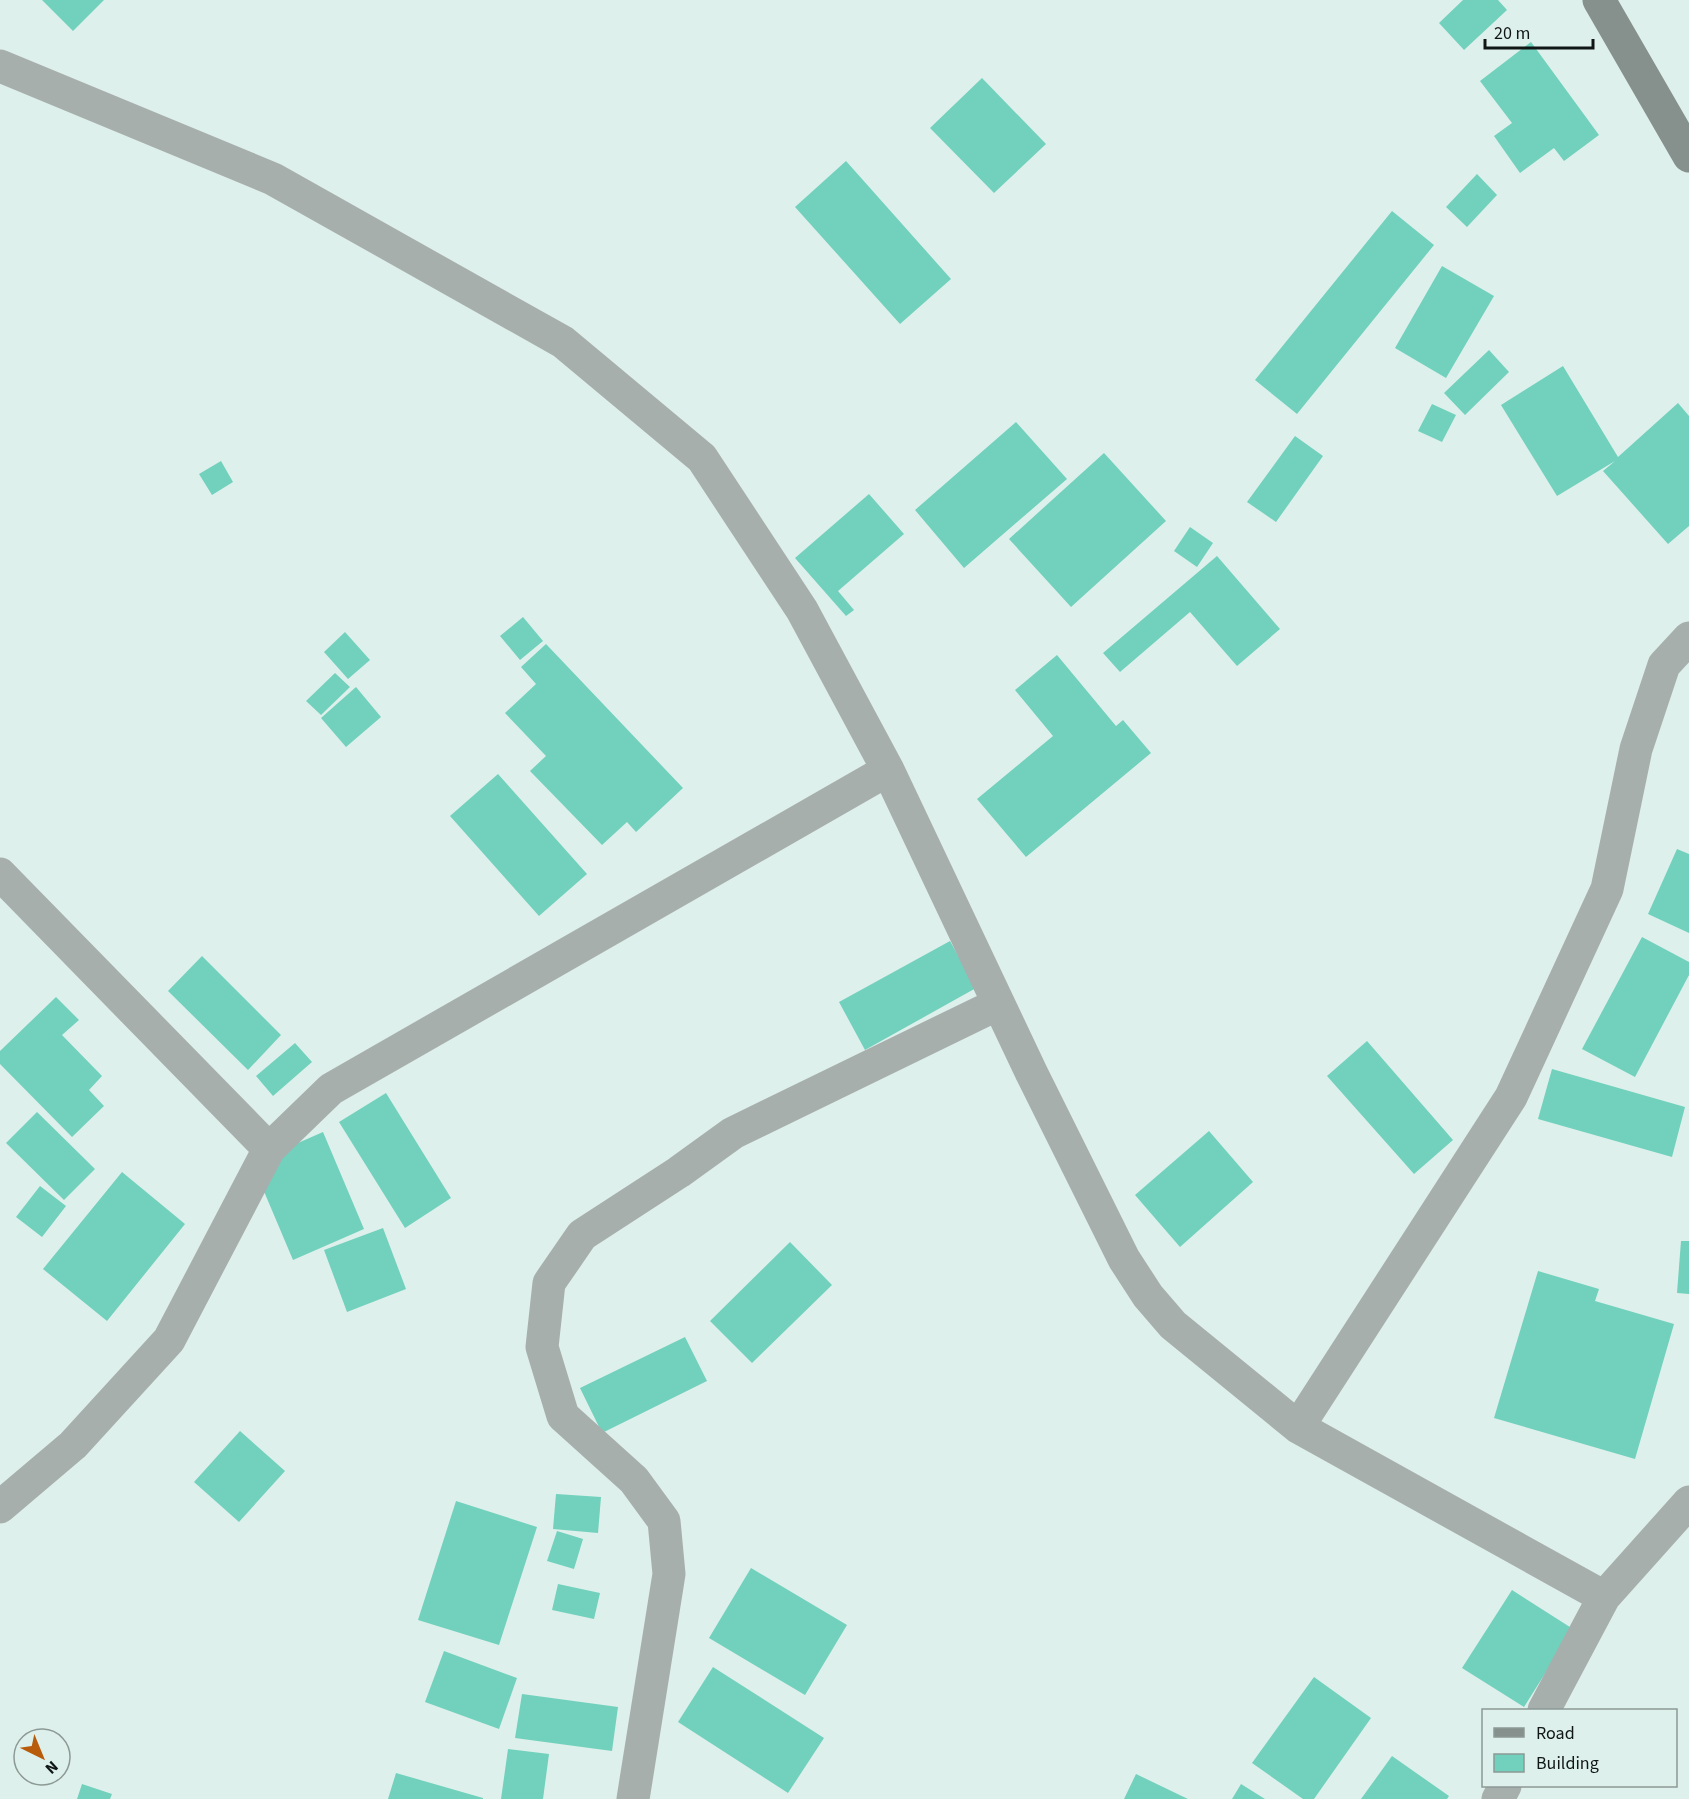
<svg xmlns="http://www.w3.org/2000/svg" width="1689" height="1799" font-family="'Source Sans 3',sans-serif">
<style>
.building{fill:#71d1bd}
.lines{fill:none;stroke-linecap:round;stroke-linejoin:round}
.street{stroke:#a7afad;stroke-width:33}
.secondary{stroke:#86918e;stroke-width:33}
</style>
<rect width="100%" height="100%" fill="#def0eb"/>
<path class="building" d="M42,0H104L73,31Z
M1463,0H1498L1507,10L1464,50L1439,23Z
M1531,42L1599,135L1564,161L1554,148L1520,173L1494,136L1512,123L1480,81Z
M982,78L1046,144L994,193L930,128Z
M846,161L951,279L900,324L795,207Z
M1477,174L1497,195L1467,227L1446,207Z
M1392,211L1434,245L1297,414L1255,380Z
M1442,266L1494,296L1446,378L1395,348Z
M1489,350L1509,372L1465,415L1444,393Z
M1563,366L1618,457L1678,403L1689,416V526L1668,544L1603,471L1615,461L1557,496L1501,405Z
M1432,404L1456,415L1442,442L1418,431Z
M1016,422L1067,479L964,568L915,510Z
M1295,436L1323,456L1276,522L1247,502Z
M1104,453L1166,521L1071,607L1009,539Z
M221,461L233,482L212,495L199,474Z
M869,494L904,534L838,591L854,610L846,616L795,558Z
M1190,527L1213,543L1197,567L1174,551Z
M1217,556L1280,629L1237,666L1190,612L1120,672L1103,653Z
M523,617L543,641L520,660L500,636Z
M345,632L370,660L348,679L324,652Z
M546,644L683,788L636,832L627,822L602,845L530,771L546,756L505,713L536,684L521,667Z
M1057,655L1116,726L1123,720L1151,753L1026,857L977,799L1053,736L1015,690Z
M335,673L350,687L321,715L306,701Z
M356,687L381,717L346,747L321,718Z
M498,774L587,874L539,916L450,816Z
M1677,849L1689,854V933L1648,914Z
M1642,937L1689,962V975L1635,1077L1582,1049Z
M950,941L976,988L865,1050L839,1002Z
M202,956L281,1035L248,1070L168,991Z
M56,997L79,1020L62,1035L102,1076L89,1090L104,1106L72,1137L0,1064V1051Z
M1367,1041L1453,1140L1414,1174L1327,1076Z
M295,1043L312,1062L273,1096L256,1076Z
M1552,1069L1685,1107L1672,1157L1538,1119Z
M386,1093L451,1198L405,1228L339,1122Z
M37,1112L95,1169L64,1200L6,1143Z
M1209,1131L1253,1182L1180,1247L1135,1195Z
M323,1132L364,1229L293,1260L252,1163Z
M122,1172L185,1224L107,1321L43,1269Z
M40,1186L66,1206L42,1237L16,1217Z
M383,1228L406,1289L347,1312L324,1250Z
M1681,1241H1689V1294L1677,1293Z
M790,1242L832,1285L752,1363L710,1321Z
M1538,1271L1599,1289L1595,1301L1674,1324L1635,1459L1494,1418Z
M685,1337L707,1381L602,1433L580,1388Z
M240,1431L285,1471L239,1522L194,1482Z
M556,1494L601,1497L598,1533L553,1529Z
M456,1501L537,1527L499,1645L418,1620Z
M557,1531L583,1539L574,1569L547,1561Z
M751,1568L847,1625L805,1695L709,1638Z
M558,1584L600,1593L594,1619L552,1610Z
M1512,1590L1573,1629L1524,1707L1462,1668Z
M444,1651L517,1678L499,1729L425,1702Z
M713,1667L824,1738L788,1793L678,1722Z
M1314,1677L1371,1718L1314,1799H1303L1252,1763Z
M522,1694L618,1707L612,1751L515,1738Z
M508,1749L549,1754L543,1799H501Z
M1392,1756L1449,1796L1447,1799H1361Z
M396,1773L483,1798V1799H388Z
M1136,1774L1188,1799H1124Z
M82,1784L112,1794L110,1799H77Z
M1241,1784L1265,1799H1232Z"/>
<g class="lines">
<path class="street" d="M0,66L273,179L563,342L702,458L802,610L888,770L1031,1072L1124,1259L1148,1296L1173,1325L1298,1427L1604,1597
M0,874L269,1149
M1298,1427L1511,1097L1607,889L1636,749L1664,665L1689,638
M0,1507L73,1445L169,1340L269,1149L331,1089L888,770
M1544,1710L1604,1597L1689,1502
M633,1799L669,1574L664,1521L634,1480L563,1416L542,1347L549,1283L582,1235L679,1172L733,1133L998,1004
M1498,1799L1505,1786"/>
<path class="secondary" d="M1599,0L1689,156"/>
</g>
<rect x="1482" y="1709" width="195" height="78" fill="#def0eb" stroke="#8c9995" stroke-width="1.5"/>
<rect x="1494" y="1728" width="30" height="9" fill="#86918e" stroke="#8c9995" stroke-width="1.5"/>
<text x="1536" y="1739" font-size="18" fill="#101615">Road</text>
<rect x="1494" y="1754" width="30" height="18" fill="#71d1bd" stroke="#8c9995" stroke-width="1.5"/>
<text x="1536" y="1769" font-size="18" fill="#101615">Building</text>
<g transform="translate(42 1757) rotate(137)"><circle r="28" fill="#def0eb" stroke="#8c9995" stroke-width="1.5"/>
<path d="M0-4.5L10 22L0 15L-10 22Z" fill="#b85b0a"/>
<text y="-9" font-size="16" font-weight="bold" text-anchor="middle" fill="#101615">N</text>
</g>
<path d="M1485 39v9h108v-9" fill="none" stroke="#101615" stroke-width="3"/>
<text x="1494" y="39" font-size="18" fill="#101615" stroke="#def0eb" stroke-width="4.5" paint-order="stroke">20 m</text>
</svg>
